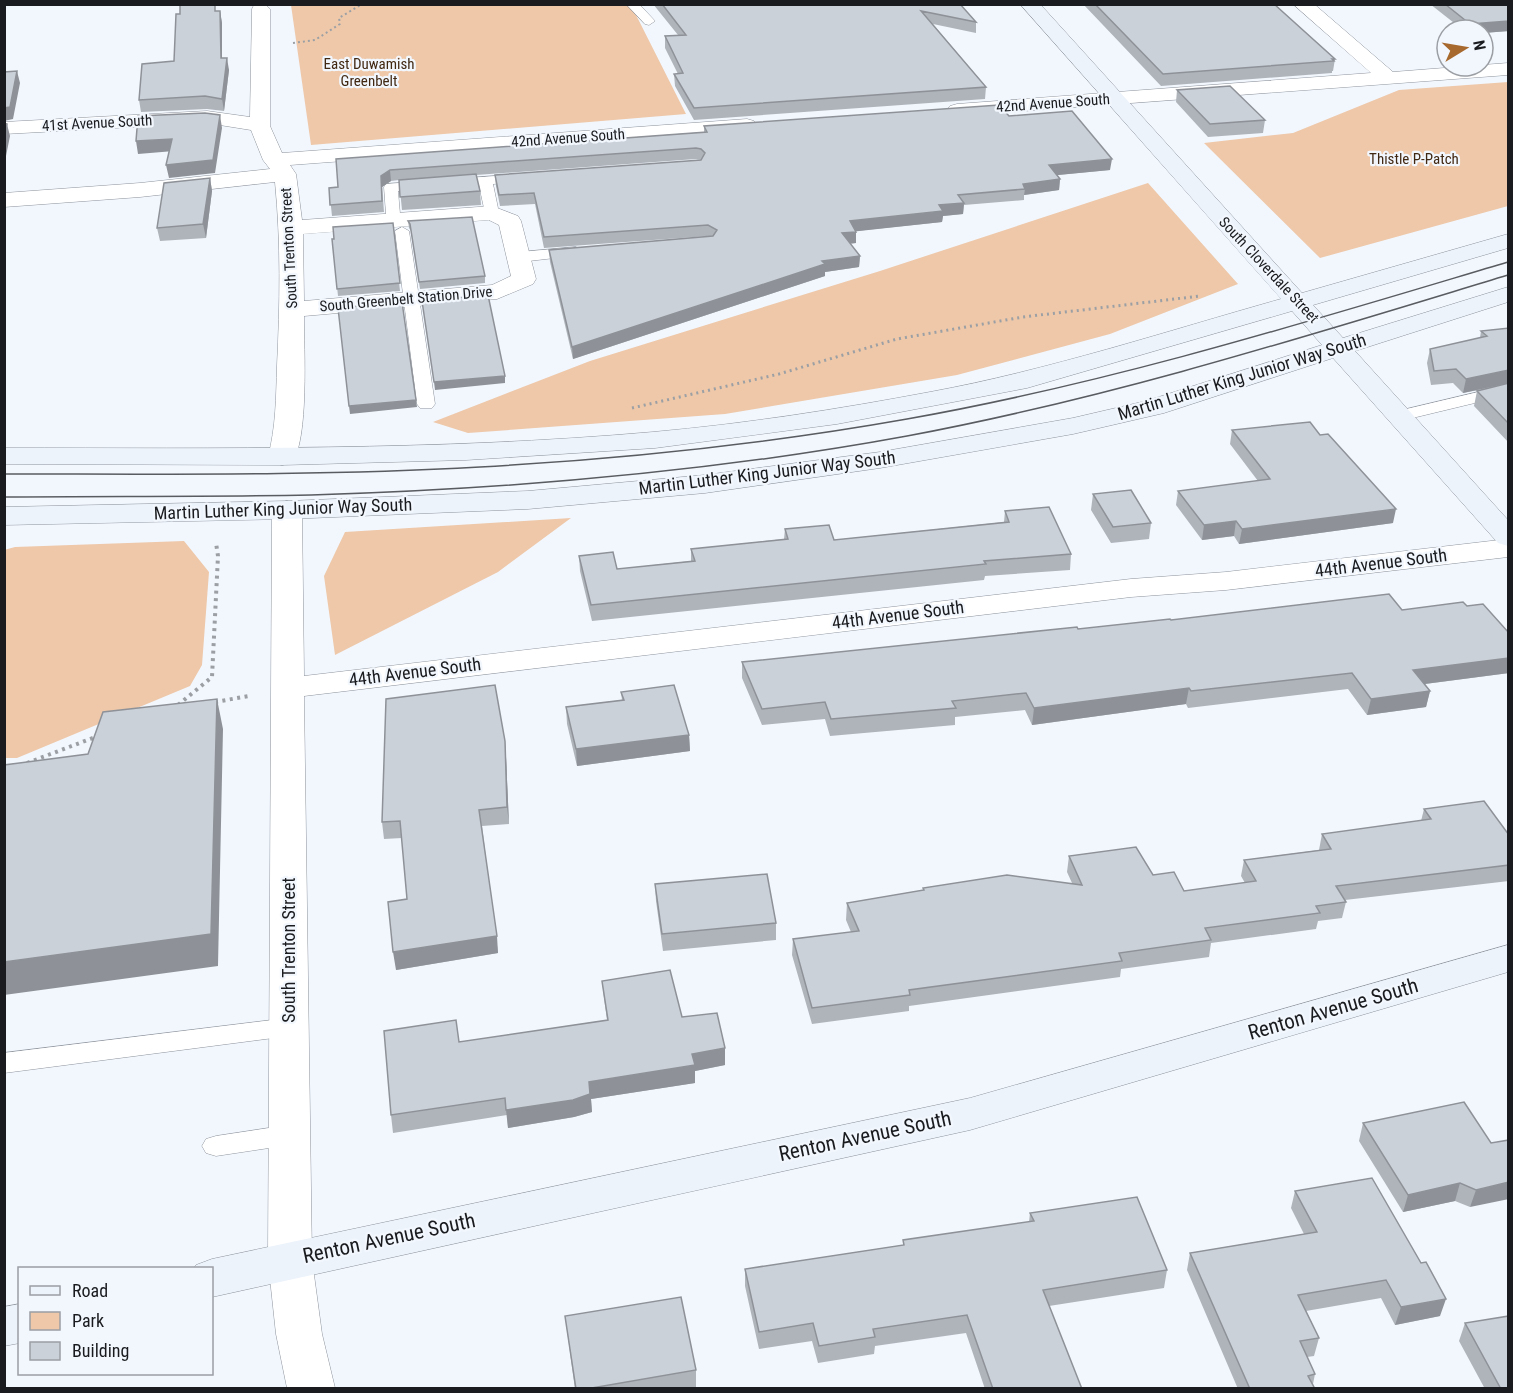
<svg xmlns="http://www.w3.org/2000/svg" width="1513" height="1393" font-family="'Roboto Condensed',sans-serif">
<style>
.green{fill:#eec8a9}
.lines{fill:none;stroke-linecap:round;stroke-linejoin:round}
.lane-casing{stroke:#8e949c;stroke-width:1}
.street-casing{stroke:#8e949c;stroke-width:1}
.secondary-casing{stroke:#8e949c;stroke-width:1}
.path-far2{stroke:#9ca0a5;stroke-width:2;stroke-dasharray:2 3;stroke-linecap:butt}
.path-far1{stroke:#9ca0a5;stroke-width:3;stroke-dasharray:2 4;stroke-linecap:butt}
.path{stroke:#9ca0a5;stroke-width:4;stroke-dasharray:3 4.5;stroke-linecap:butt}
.lane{fill:#fff;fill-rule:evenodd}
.street{fill:#fff;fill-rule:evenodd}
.secondary{fill:#edf3fb;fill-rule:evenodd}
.tram{stroke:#595c60;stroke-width:1.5}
.wall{fill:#afb4bb}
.shaded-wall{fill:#8e9298}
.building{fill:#cbd1d9;stroke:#8e9298;stroke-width:1.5}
.labels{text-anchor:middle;stroke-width:4.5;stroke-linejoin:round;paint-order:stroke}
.far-park-label{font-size:15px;fill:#412812;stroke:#f2f7fe}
.far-street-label{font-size:15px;fill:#191b1e;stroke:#f2f7fe}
.street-label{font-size:18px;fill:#191b1e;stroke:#f2f7fe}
.near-street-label{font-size:21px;fill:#191b1e;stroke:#f2f7fe}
</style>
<rect width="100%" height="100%" fill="#f2f7fe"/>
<path class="green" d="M291,5H631L686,114L311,145Z
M1508,82V206L1320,258L1204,143L1293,133L1399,90Z
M1148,183L1238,284L1110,334L957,375L725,414L468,433L433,422L590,361L880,271Z
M571,518L498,572L335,655L324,576L345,532Z
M184,541L209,572L202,665L190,686L17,758H5L4,550L15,547Z"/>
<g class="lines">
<g class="lane-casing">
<path id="lane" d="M626,4H639L655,21L649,25L645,24Z
M522,174L529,178L527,181L493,184L499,213L497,216L492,217L485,213L479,185L398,191L400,214L393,218L386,214L384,187L386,184Z
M402,227L409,231L435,404L432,408H420L417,404L395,231Z
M576,247L584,252L581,255L520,262L512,257L520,252Z
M1508,385V395L1400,421L1394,420L1391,416L1394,412Z
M289,1018L298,1020L302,1027L298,1034L289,1036L4,1073V1053Z
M289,1125L299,1128L302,1135L299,1142L289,1145L216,1156L206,1153L202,1146L206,1139L216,1136Z"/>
</g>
<g class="street-casing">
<path id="street" d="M265,4L270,9V126L282,153L747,119L754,121L757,125L754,129L747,131L290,165L296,174L302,220L492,206L518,216L521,221L536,279L533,284L497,299L304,316C304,350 309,438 292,463L282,465L272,463L268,457C276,427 276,397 277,366C280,304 281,243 275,182L140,197L4,207V193L140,183L270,169L263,160L251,130L207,123L4,134V122L207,111L250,117L252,9L254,5ZM489,220L499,225L511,276L492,285L304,301L303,234Z
M1293,4H1314L1393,72L1508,63V75L957,116L950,114L947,110L950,106L957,104L1371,73Z
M287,501L297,504L302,510L304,676L1131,579L1226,572L1508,539V557L1226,590L1131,597L304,696L312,1260L322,1334L335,1388H287L276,1334L268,1260L272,510L277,504Z"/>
</g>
<g class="secondary-casing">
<path id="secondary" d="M1020,4H1040L1302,293L1508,234V248L1313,305L1343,338L1508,287V302L1355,351L1508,520V546L1498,543L1333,358L1164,413L1073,434L880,468L705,493L528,509L287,519L4,525V507L287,501L528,491L705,475L880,452L1073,418L1146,401L1322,345L1292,311L1027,388L837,424L655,448L466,460L282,465L4,464V448C221,448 437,451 653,432C744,424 840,409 930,392C1049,370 1164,332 1281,299Z
M1508,945V972L970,1130L212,1297V1268H194L196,1265L212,1259L970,1098Z
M20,1304V1343L4,1346V1307Z"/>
</g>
<path class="path-far2" d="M293,43L315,40L340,24L339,18L362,4"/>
<path class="path-far1" d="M632,408L779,374L897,339L1023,317L1200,296"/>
<path class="path" d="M215,702L249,696
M178,705L212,677L218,556L216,543
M27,763L98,736"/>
<use href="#lane" class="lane"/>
<use href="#street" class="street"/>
<use href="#secondary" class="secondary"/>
<path class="tram" d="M4,474C163,474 321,476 480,467C623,459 766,444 907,419C1111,383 1310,321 1508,262
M4,497C106,496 209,497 311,495C511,489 711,472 907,436C1111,398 1310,335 1508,275"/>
</g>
<path class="wall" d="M653,4H960L976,22V33L933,24L986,87L985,99L694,120L675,86L674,74H678L665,48V36L678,35Z
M1083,4H1274L1335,59L1333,71H1332V73L1161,86Z
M1430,4H1509V31L1483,33V30H1463Z
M217,11H220L222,23V58L229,70L224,111L207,109L141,112L139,100Z
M1177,90L1265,120L1263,133L1208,137L1176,102Z
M1009,116L1110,170L1057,175L1060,179L1059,190L1024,195V200L964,205L963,214L943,216L942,222L856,231V243L850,244L860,256L859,267L825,272V276L573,359L550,262L549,250L709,236H708L544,248L535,204L500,206L496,186L495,175L701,160L696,159L476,175L480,191L481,205L402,210L399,180L391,181L382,187L384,212L332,216L329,188L338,187L336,159L704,132V126Z
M210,178L212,191L206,238L160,241L157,228Z
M408,221L485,276V283L420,289L411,231L409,228Z
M393,223L400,291L338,296L332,239Z
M1509,328V443L1474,406L1477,391L1508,384L1463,393L1453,383L1431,385L1427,363L1430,349L1480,338L1481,331Z
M1232,430L1393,523L1239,544L1234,536L1202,540L1176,505L1178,491L1258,481L1230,444Z
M1093,494L1151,523L1149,539L1111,543L1091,510Z
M1005,511L1071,554L1070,570L985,576L984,580L592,621L580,571L579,556L617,569L691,561V549L784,539L785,529L834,540L1004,522Z
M1467,606L1509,633V673L1425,684L1430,691L1426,707L1367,715L1348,689L1188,708L1186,704L1032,725L1025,710L955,717V725L830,736L825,719L762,725L742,678V662L1171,620L1402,610Z
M621,692L689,735L690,751L577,766L567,724L566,707L622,700Z
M505,741L506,757L509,824L482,826L498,953L396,970L407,899L402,838L384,839L382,822Z
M1424,809L1509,835V881L1345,900L1346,902L1342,918L1318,921L1316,929L1211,943L1209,957L1121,969L1120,977L909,1006V1011L812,1024L792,955L793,939L851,932L846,920L847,903L923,890V888L1072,883L1067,872L1069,856L1153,875L1184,891L1245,883L1241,876L1244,860L1319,850L1322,834L1421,821Z
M655,884L776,923V940L663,951L656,901Z
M602,981L682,1017L725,1048V1065L695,1071V1083L591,1099L592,1112L574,1117L508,1128L507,1115L393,1133L391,1115L459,1042L607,1020L604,998Z
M1363,1123L1491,1143L1509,1140L1470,1207L1455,1201L1403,1212L1359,1141Z
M1295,1191L1440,1316L1395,1325L1381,1298L1306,1311L1319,1338L1314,1356L1307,1357L1315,1374L1313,1384L1315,1389H1238L1187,1270L1190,1253L1304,1234L1291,1208Z
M1030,1213L1167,1270L1164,1288L1049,1306L1082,1389H985L966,1333L875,1346L874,1354L818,1363L812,1341L759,1349L745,1286V1269L903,1245V1240L1029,1222Z
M565,1316L696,1370V1388L575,1389Z
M1465,1323L1509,1389H1485L1459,1341Z"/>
<path class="shaded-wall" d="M220,11L222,23V70L221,58Z
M1509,21V31L1483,33V30H1469L1470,24Z
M227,58L229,70L224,111L222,99Z
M17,71L20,83L13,119L4,121V108Z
M220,115L222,128L215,173L169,178L166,165Z
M7,124L10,136L4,166V138Z
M172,139L174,151L138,154L136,141Z
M1112,159L1110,170L1048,176L1049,165Z
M390,170L391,181L382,187L384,212L381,176Z
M210,178L212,191L206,238L203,224Z
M1060,179L1059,190L1024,195L1025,189L1023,184Z
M964,203L963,214L943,216L942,222L850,232V221L939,205Z
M856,232V243L841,244L842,233Z
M860,256L859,267L825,272V276L573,359L572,347L822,261Z
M1509,370V383L1463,393L1466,379Z
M505,376V383L435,390L434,382Z
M416,400L417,407L350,414L349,406Z
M1396,509L1393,523L1239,544L1242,529Z
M1236,521L1234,536L1202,540L1204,525Z
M1509,658V673L1409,686L1413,670Z
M1189,688L1186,704L1032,725L1034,708Z
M1430,691L1426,707L1367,715L1371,699Z
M217,699L223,729L218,966L4,995V962Z
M689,735L690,751L577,766L576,749Z
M505,741L506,757L509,824L507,807Z
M497,936L498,953L396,970L393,952Z
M725,1048V1065L695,1071V1083L591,1099L592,1112L574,1117L508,1128L506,1110L589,1082L692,1054Z
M1509,1182V1199L1470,1207L1476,1190Z
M1460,1183L1455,1201L1403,1212L1408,1195Z
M1446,1299L1440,1316L1395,1325L1401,1307Z"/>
<path class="building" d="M180,4H215V11H220L221,58H227L222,99L205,96L139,100L142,64L174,61L176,14H180Z
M662,4H960L976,22L921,11L986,87L694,108L674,74L683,73L665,36L686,35Z
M1095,4H1274L1335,59H1332L1334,61L1163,74Z
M1445,4H1509V21L1470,24Z
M17,71L10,107L4,108V72Z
M1230,86L1265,120L1210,124L1177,90Z
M999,105L1009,116L1072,111L1112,159L1049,165L1060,179L1023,184L1025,189L958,195L964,203L939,205L943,211L850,221L856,232L842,233L860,256L822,261L825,264L572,347L549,250L713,236L717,230L708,225L544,237L534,193L499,195L495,175L701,160L705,153L701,149L696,148L390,170L381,176L382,201L330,205L329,188L338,187L336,159L707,132L704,126Z
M205,113L220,115L213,160L166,165L172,139L136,141L138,116Z
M4,123L7,124L4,138Z
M476,174L480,191L400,197L399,180Z
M210,178L203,224L157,228L164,183Z
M472,217L485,276L419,282L410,224L408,221Z
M393,223L400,283L337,289L332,239H334L333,227Z
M488,295L505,376L434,382L422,301Z
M402,302L416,400L349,406L338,308Z
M1509,328V370L1466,379L1456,369L1434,371L1430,349L1487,336L1481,331Z
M1509,383V424L1477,391Z
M1310,422L1320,435L1328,434L1396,509L1242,529L1236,521L1204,525L1178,491L1270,479L1232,430Z
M1131,490L1151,523L1113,527L1093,494Z
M1049,507L1071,554L984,561L986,564L591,605L579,556L613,552L617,569L695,561L691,549L788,539L785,529L829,525L834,540L1009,522L1005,511Z
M1389,594L1402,610L1463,602L1467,606L1483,604L1509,633V658L1413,670L1430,691L1371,699L1352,673L1191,691L1189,688L1034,708L1026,693L952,701L956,708L831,719L825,702L762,709L742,662L1077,627L1078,629L1170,619L1171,620Z
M495,685L505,741L507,807L479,810L497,936L393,952L388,902L407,899L400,821L382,822L386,699Z
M674,685L689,735L576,749L566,707L624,700L621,692Z
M217,699L211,934L4,962V765L88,754L103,712Z
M1484,801L1509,835V865L1336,886L1346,902L1316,906L1320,913L1205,928L1211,940L1119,953L1122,961L909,990L910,995L812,1008L793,939L859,931L847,903L924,890L923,888L1007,875L1082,885L1069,856L1136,847L1153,875L1174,872L1184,891L1256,881L1244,860L1331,849L1322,834L1431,819L1424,809Z
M767,874L776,923L662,934L655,884Z
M670,970L682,1017L717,1013L725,1048L692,1054L695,1065L589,1082L590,1094L573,1100L506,1110L505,1098L391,1115L384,1031L456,1020L459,1042L608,1020L602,981Z
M1464,1102L1491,1143L1509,1140V1182L1476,1190L1460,1183L1408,1195L1363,1123Z
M1372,1178L1421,1263L1426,1262L1446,1299L1401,1307L1386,1280L1298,1295L1319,1338L1300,1341L1315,1374L1308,1376L1315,1389H1250L1190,1253L1317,1232L1295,1191Z
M1137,1197L1167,1270L1043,1290L1082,1389H993L967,1315L873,1329L875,1337L819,1346L813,1323L759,1332L745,1269L904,1245L903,1240L1034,1221L1030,1213Z
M681,1297L696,1370L586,1389H576L565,1316Z
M1509,1316V1389H1501L1465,1323Z"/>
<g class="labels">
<g class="far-park-label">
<text x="369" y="69">East Duwamish<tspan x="369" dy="17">Greenbelt</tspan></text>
<text x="1414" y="164">Thistle P-Patch</text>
</g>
<g class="far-street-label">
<text transform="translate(1053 103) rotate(-4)" y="5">42nd Avenue South</text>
<text transform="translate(97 123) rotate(-3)" y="5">41st Avenue South</text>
<text transform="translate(568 138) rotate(-4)" y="5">42nd Avenue South</text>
<text transform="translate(289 248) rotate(-93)" y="5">South Trenton Street</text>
<text transform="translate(1269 270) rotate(47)" y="5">South Cloverdale Street</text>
<text transform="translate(406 299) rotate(-5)" y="5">South Greenbelt Station Drive</text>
</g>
<g class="street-label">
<text transform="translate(1242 377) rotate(-17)" y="6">Martin Luther King Junior Way South</text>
<text transform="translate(767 473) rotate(-7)" y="6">Martin Luther King Junior Way South</text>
<text transform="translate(283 509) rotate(-2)" y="6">Martin Luther King Junior Way South</text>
<text transform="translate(1381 563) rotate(-7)" y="6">44th Avenue South</text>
<text transform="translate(898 615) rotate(-7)" y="6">44th Avenue South</text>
<text transform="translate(415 672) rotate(-7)" y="6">44th Avenue South</text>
<text transform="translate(289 950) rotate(-90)" y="6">South Trenton Street</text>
</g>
<g class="near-street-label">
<text transform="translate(1333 1009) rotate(-16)" y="7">Renton Avenue South</text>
<text transform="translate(865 1136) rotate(-12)" y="7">Renton Avenue South</text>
<text transform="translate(389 1238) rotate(-12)" y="7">Renton Avenue South</text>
</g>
</g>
<rect width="1513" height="1393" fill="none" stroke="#191b1e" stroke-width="12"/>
<rect x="18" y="1267" width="195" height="108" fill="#f2f7fe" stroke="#9b9fa4" stroke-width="1.5"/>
<rect x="30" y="1286" width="30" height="9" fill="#edf3fb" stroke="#9b9fa4" stroke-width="1.5"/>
<text x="72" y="1297" font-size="18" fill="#191b1e">Road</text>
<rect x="30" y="1312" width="30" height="18" fill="#eec8a9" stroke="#9b9fa4" stroke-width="1.5"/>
<text x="72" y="1327" font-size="18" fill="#191b1e">Park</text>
<rect x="30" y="1342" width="30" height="18" fill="#cbd1d9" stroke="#9b9fa4" stroke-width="1.5"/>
<text x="72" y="1357" font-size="18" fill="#191b1e">Building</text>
<g transform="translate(1465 48) rotate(79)"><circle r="28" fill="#f2f7fe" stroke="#9b9fa4" stroke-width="1.5"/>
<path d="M0-4.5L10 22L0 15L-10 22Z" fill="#a7692e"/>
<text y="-9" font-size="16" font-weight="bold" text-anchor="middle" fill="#191b1e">N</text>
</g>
</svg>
